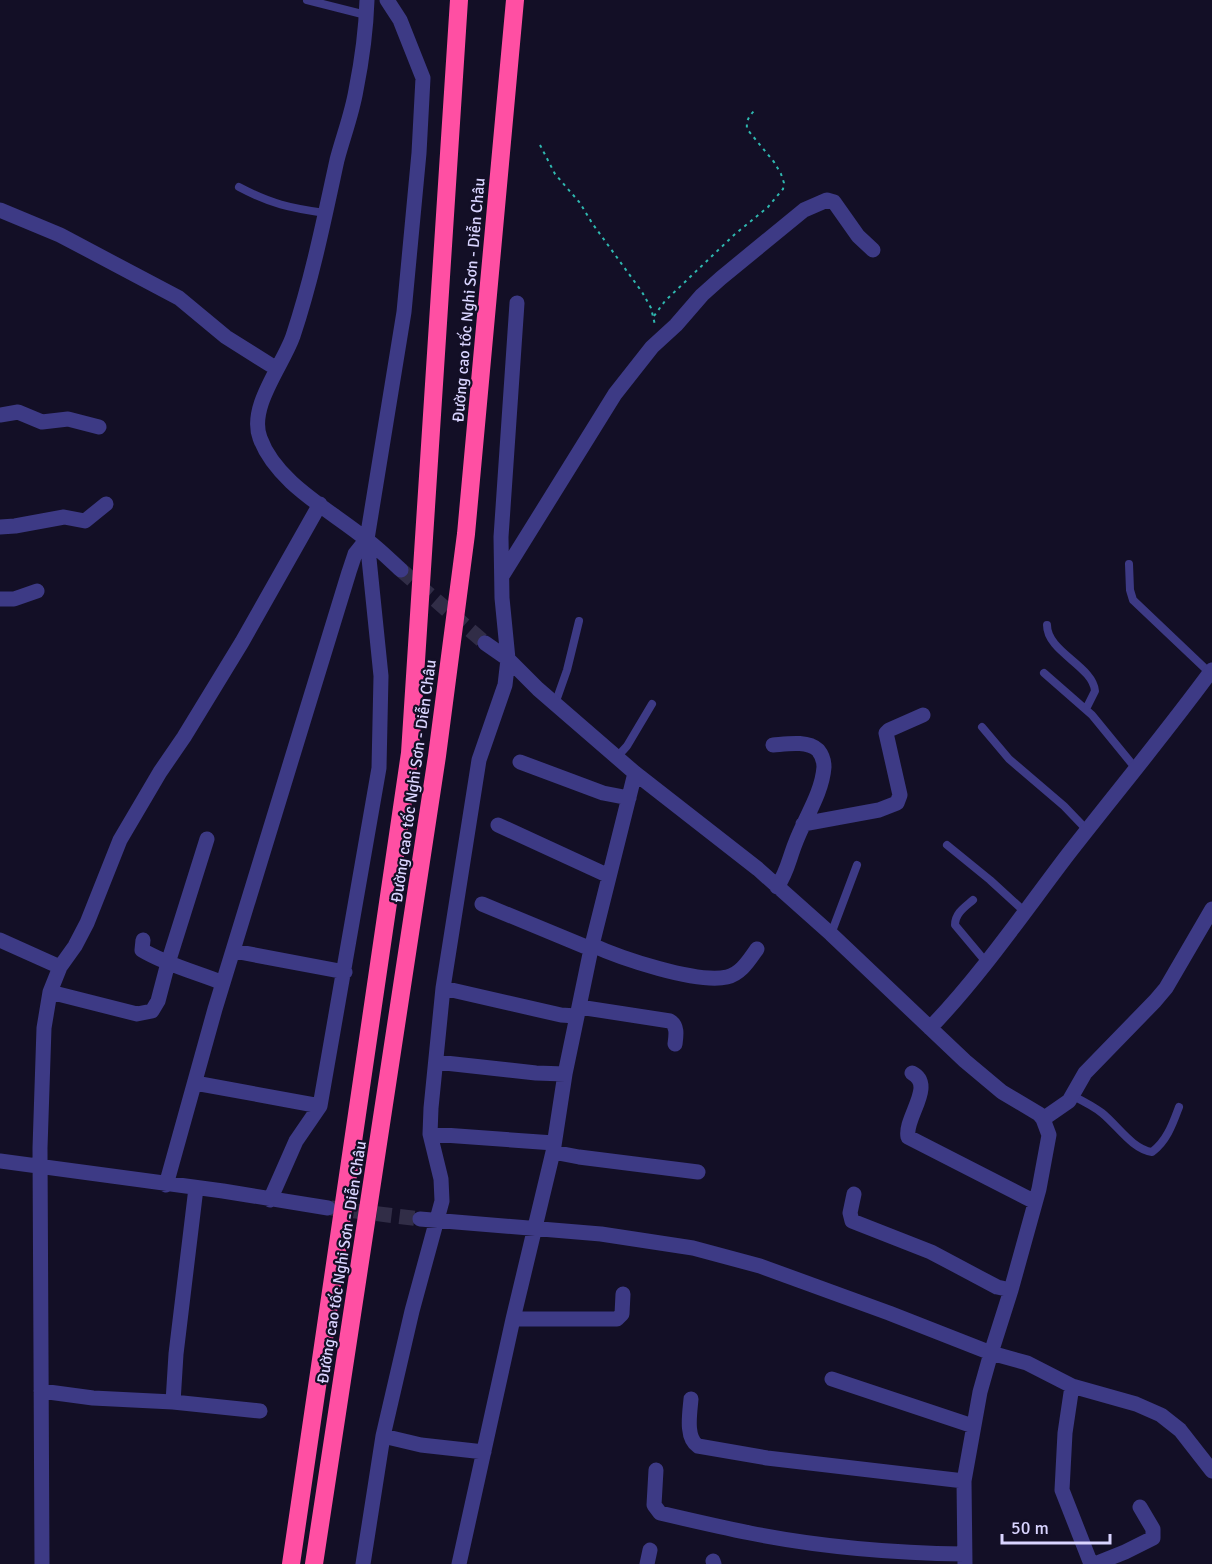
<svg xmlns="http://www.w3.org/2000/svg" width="1212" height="1564" font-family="Signika,sans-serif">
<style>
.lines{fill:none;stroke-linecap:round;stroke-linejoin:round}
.street-tunnel{stroke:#312d47;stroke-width:15;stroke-dasharray:15 8;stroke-linecap:butt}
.path{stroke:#2fb8b0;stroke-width:2;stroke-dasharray:3 4.5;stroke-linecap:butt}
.lane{stroke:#3d3a85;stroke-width:8}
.street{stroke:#3d3a85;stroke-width:15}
.highway{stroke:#ff4fa3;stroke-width:18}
.labels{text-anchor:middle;stroke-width:4.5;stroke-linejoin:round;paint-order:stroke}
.street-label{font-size:16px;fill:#d9d4ff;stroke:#130f26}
</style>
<rect width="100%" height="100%" fill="#130f26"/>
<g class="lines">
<path class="street-tunnel" d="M401,570L485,643
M331,1208L420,1219"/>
<path class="path" d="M540,145L555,174L580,203L592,223L642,292L651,308L655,325
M654,316L665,301L734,235L768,207L783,189L784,183L781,174L774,162L747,129C746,119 750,115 756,109"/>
<path class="lane" d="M307,0L366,15
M239,187C271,204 290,208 325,213
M1129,564L1130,590L1133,600L1210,673
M1047,625C1047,652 1093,666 1095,691L1086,709
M1044,673L1092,715L1137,770
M555,704L567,670L579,621
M982,727L1009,759L1064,806L1087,830
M617,757L627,746L652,704
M947,845L990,880L1025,912
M973,900C965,907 955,913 955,925L986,962
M831,934L857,865
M1073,1096C1083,1101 1093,1106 1102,1113C1118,1126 1132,1149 1152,1152C1167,1141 1173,1123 1179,1107"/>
<path class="street" d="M367,0C366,30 362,60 356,90C352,114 343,137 337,160C324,220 312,279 293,336C283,365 248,407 260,438C276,483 332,511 367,540C379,549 390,560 401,570
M0,210L60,235L179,298L226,337L277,369
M0,415L18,412L42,422L68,419L99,427
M0,527L15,526L64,517L85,521L106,504
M502,576L615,394L652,347L676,325L702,295L721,278L804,210L827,200L834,202L858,236L873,250
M0,599H14L37,591
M485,643L508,659L538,689L635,773L758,869L831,934L965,1061L1002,1092L1039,1114L1043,1119L1049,1135L1039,1189L1011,1290L991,1353L1027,1363L1072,1386L1136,1404L1161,1415L1180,1430L1212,1471
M773,745C786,744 807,740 818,750C822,755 824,760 824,767C822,794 804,819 795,844C789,859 787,873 777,887
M520,762L603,793L629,798
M803,824L879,810L897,803L900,795L886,733L889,730L923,715
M498,825L609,876
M482,904L591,949
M0,940L60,967
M143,940L142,950C167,965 196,972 223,983
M592,945C620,958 697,984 727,977C741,974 749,960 757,949
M234,951L345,972
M443,988L561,1015L576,1016
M50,992L137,1014L152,1011L158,1001L168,963L207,839
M579,1007L670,1021C678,1026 676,1036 675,1044
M930,1028C980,976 1022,915 1066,857C1115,794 1165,734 1212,670
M436,1062L536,1073L565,1074
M912,1073C936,1085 904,1118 908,1137L1035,1202
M195,1083L320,1106
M1043,1119L1069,1101L1085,1073L1155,1001L1166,988L1212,909
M430,1134L554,1143
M553,1152L579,1157L698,1172
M0,1161L223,1191L328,1208
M166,1185L215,1009L349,572L355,554L367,539
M854,1194L850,1213L852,1221L931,1252L997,1287L1011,1290
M270,1200L296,1141L320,1106L379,768L381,676L367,539L404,312L419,153L423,78L400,20L387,0
M420,1219L601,1234L693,1248L760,1266L889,1313L991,1353L980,1392L964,1481L965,1564
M513,1319H617L622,1314L623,1294
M832,1379L973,1426
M1072,1386L1065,1433L1062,1490L1091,1564
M41,1391L93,1398L173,1402L260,1411
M691,1399C690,1412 685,1438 698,1446L767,1458L964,1481
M173,1402L176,1354L196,1188
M383,1436L421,1445L484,1452
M656,1470L654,1505L660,1513C690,1520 720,1527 750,1533C820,1547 893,1553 964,1554
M713,1561L714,1564
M42,1564L40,1148L44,1028L50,992L60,967L75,946L87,923L120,840L160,772L184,737L242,642L320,504
M363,1564L383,1436L412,1311L442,1201L441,1179L430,1134L431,1108L443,988L479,760L505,685L508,659L502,598L501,537L517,303
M459,1564L513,1319L553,1152L565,1074L591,949L635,773
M647,1564L650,1550
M1095,1564L1125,1552L1153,1538V1529L1140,1507"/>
<path class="highway" d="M291,1564L410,753L459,0
M314,1564L437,756L466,534L515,0"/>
</g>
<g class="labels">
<g class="street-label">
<text transform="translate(468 300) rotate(-85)" y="6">Đường cao tốc Nghi Sơn - Diễn Châu</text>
<text transform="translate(413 781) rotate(-82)" y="6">Đường cao tốc Nghi Sơn - Diễn Châu</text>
<text transform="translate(341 1262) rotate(-81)" y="6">Đường cao tốc Nghi Sơn - Diễn Châu</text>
</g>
</g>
<path d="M1002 1534v9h108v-9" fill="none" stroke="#d9d4ff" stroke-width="3"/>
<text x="1011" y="1534" font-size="18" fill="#d9d4ff" stroke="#130f26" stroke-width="4.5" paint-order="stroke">50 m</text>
</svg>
